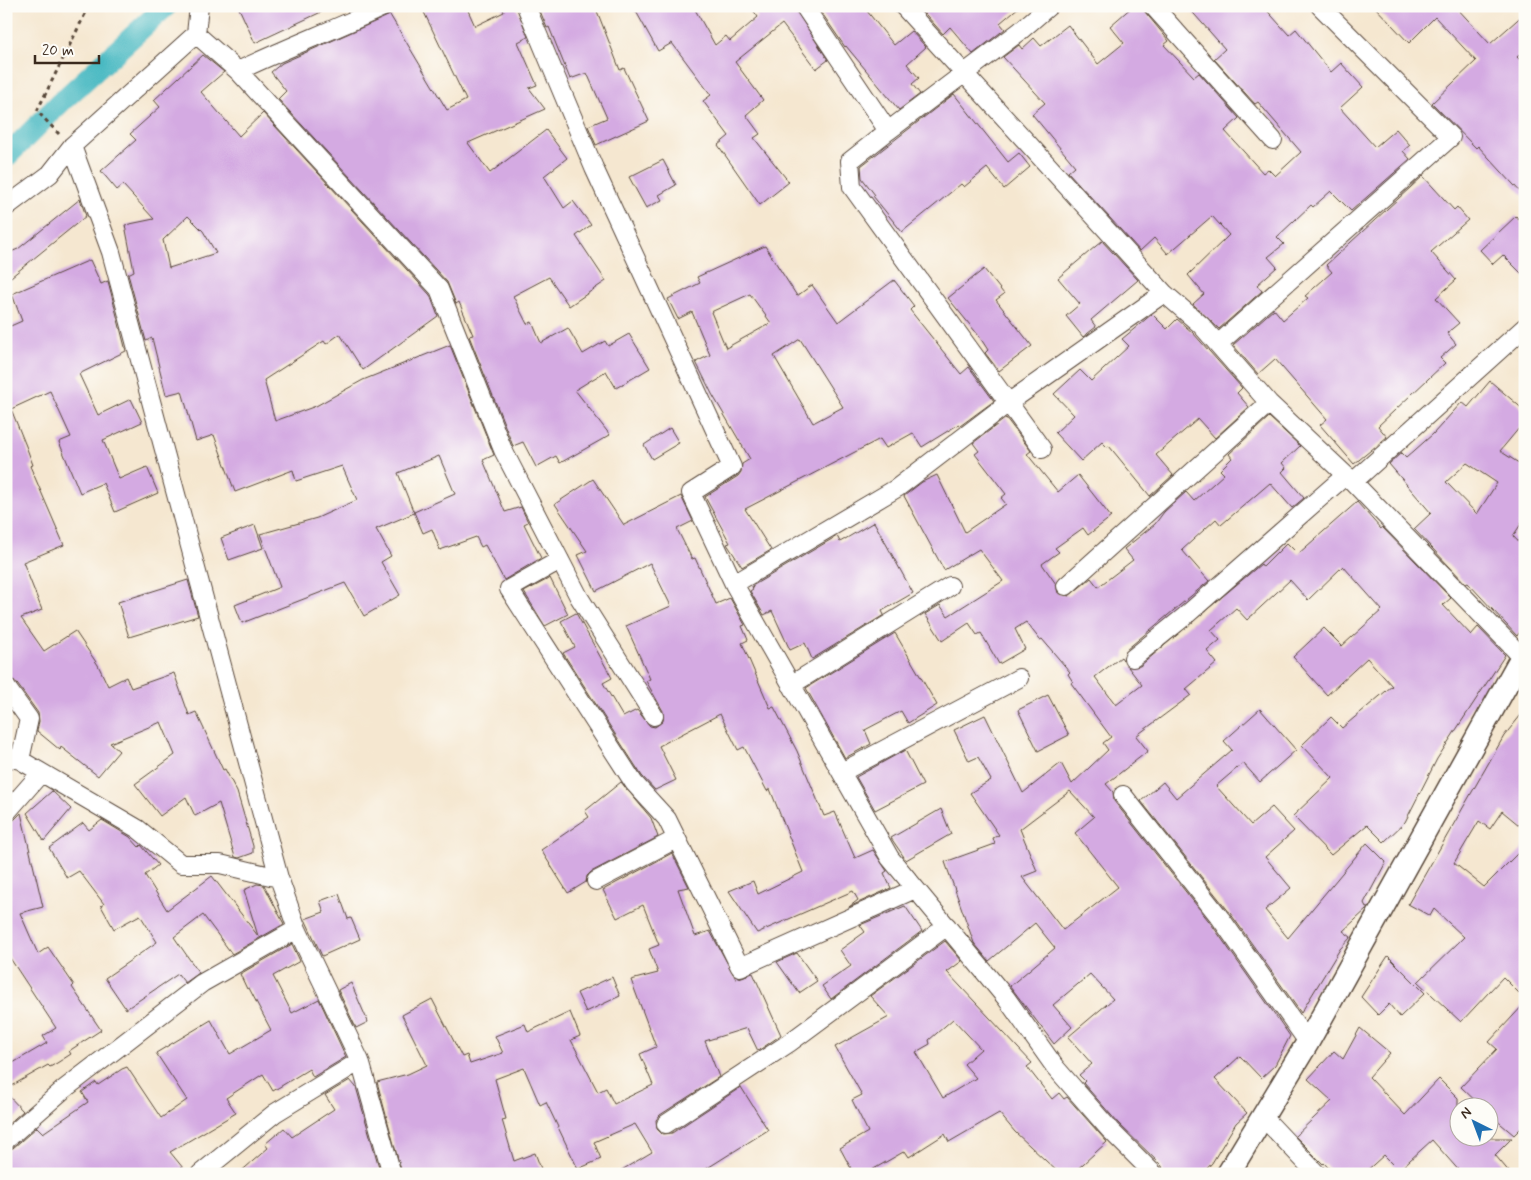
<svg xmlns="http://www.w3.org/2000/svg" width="1531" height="1180" font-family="Mynerve,sans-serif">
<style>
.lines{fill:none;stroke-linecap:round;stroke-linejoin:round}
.canal{stroke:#4ab9c2;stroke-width:22}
.building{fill:#d4aae2;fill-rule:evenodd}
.minor-casing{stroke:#574639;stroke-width:20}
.tertiary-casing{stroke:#574639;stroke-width:25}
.path{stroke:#574639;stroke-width:3;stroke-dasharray:4 4;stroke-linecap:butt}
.minor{stroke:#fff;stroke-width:18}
.tertiary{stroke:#fff;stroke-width:22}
</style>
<rect width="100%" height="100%" fill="#fdfcf7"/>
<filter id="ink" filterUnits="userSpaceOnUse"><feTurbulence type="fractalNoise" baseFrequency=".02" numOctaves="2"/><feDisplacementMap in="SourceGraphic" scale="10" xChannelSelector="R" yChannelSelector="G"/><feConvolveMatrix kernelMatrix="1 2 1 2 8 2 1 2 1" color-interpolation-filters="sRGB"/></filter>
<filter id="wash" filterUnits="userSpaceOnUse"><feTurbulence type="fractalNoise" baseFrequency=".0096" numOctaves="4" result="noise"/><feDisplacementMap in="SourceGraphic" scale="20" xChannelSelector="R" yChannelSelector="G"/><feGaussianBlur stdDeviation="1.12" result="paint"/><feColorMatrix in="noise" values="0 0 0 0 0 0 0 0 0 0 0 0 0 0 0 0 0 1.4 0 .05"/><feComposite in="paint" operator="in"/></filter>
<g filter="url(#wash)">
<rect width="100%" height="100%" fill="#f5e7d0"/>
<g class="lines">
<path class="canal" d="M6,157L61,102L166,6"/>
</g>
<g id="blocks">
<path class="building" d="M238,6H334L255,43Z
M421,6H466L475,26L504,12L502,6H516L528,37L518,42L537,85L529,88L545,109L468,143L490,173L546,130L567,158L544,176L564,208L573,201L591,225L576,236L606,281L569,306L549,277L513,296L527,324L532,322L541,343L568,328L583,354L605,341L608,346L629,334L650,368L616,388L606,371L575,390L610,435L560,463L556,456L536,467L523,442L513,446L469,336L473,335L459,302L456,304L447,282L278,99L286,91L271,72L282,63L390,15L447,110L466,100Z
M538,6H595L620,70L624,68L649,121L596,145L588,126L607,118L587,73L570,79L549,27L547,28Z
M633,6H693L715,45L726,36L730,41L758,17L750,6H793L828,60L816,69L782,24L735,62L763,100L746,115L760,134L754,138L789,182L760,205L718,145L729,136L703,101L711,95L672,43L658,51Z
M817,6H863L894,45L911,31L926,47L907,64L919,78L912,84L920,94L899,110L846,46L845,47Z
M918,6H1020L1000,23L1005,29L973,54L950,27L943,34Z
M1133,6H1140L1169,41L1164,45L1194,77L1199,73L1239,118L1225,131L1263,173L1268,169L1275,176L1301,152L1258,102L1255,104L1214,59L1225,49L1187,6H1263L1289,35L1296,29L1331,72L1341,63L1363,87L1340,108L1375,147L1396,129L1410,145L1403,151L1410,159L1351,211L1331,191L1313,207L1311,205L1277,237L1284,244L1268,257L1277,267L1257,285L1262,291L1219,329L1193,304L1204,294L1188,275L1229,235L1212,216L1168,254L1154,238L1140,251L1068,172L1075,166L1032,114L1045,103L1003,57L1019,45L1022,49L1034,38L1041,46L1068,25L1098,64L1124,43L1110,26Z
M1374,6H1455L1490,44L1525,13V50L1517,57L1525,65V197L1478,146L1476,148L1432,103L1476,61L1435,17L1409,43Z
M203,55L224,72L201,92L239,136L263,113L430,295L438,316L363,370L340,334L326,344L324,341L264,380L275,421L316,406L363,380L450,345L494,455L483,460L505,512L521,507L528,522L524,524L541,558L504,580L485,545L481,547L476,537L440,550L432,529L423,533L414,512L455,494L439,456L398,473L414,513L376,529L391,556L381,562L400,595L364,616L345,583L242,623L235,605L280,587L260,534L317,518L357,500L342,466L296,481L293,470L235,492L214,435L196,441L182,391L166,395L152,338L146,341L128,274L134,271L125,225L154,219L123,185L117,190L101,171L136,140L130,134L160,107L154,100ZM188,216L203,231L216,253L169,268L163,240Z
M954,94L1008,162L1019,153L1030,167L1004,189L987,168L964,187L961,184L902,232L873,196L875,195L862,178L861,166Z
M663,160L676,185L659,195L662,200L646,208L629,177Z
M1423,176L1454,210L1457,207L1468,220L1431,252L1456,280L1436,298L1459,323L1447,333L1456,344L1440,358L1445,363L1378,426L1387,437L1354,464L1320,425L1327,419L1275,359L1258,374L1233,345L1274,309L1283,320L1308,298L1305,296L1332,272L1326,265Z
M80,199L86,216L6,281V254L18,249Z
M1516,216L1525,226V277L1503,255L1493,264L1480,250Z
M1102,241L1138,280L1091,320L1096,327L1083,337L1066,316L1080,304L1058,278Z
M765,246L797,296L812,285L838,322L894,280L914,306L910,310L961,374L969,367L994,401L960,426L959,424L922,447L913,433L886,448L880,439L745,509L771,550L742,567L727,544L730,543L705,497L738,476L741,472L742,464L750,459L712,394L696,362L710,355L692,312L678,319L668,299L700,283L697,277ZM750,294L771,323L726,348L711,312ZM800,339L843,407L813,423L774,356Z
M90,260L101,284L108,281L126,351L79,374L98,415L131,399L142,422L103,440L119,479L147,467L158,493L115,512L103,483L80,493L59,442L71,437L50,391L11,409L26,446L33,465L30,466L64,545L23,562L42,610L21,618L44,651L75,631L98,665L108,686L126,677L131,688L174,673L189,715L196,712L223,770L225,769L237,792L253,846V853L239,858L235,857L219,803L195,816L186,797L160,816L135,784L175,755L161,722L110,743L119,751L98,776L61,747L60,750L37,731L39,721L38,713L15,681L6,677V328L22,321L12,294Z
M984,269L1004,294L996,300L1032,346L999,371L985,353L988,350L979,336L948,298Z
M1152,314L1167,329L1177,319L1193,333L1242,388L1237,393L1249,407L1215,438L1198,419L1156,455L1173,475L1150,496L1109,446L1107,447L1102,442L1081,461L1055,433L1074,415L1054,394L1080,370L1091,381L1129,346L1122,339Z
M1490,381L1525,411V421L1500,451L1525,467V518L1513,536L1525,549V625L1517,636L1468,583L1466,584L1414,529L1431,513L1389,464L1401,453L1406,458L1433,434L1462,402L1468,407ZM1467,463L1497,483L1477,514L1446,482Z
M1269,417L1300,446L1282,463L1286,468L1282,472L1304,498L1292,508L1270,483L1221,525L1216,519L1182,550L1209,581L1126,650L1123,660L1121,657L1095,677L1116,705L1142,685L1128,667L1140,666L1261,564L1263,567L1287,543L1298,554L1357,502L1381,529L1382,527L1451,598L1443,605L1471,635L1478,627L1505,655L1437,759L1405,822L1384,842L1367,825L1331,855L1293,816L1333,778L1302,745L1331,717L1342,728L1392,686L1367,658L1327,695L1293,657L1324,628L1342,646L1382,610L1343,566L1308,600L1290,580L1247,620L1236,608L1211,630L1220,640L1207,651L1217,663L1186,689L1191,695L1136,736L1148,751L1106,784L1113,792L1114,801L1212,925L1290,1036L1275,1065L1261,1078L1240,1056L1215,1079L1247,1113L1236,1123L1212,1163L1202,1174H1164L1162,1166L1118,1123L1083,1083L1085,1081L1079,1075L1092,1064L1068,1037L1113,999L1090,974L1053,1005L1072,1027L1054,1044L1010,986L1055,948L1035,923L989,961L974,943L945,862L995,844L993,838L999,835L970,793L991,780L978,757L969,761L954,730L985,715L1023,793L1061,763L1072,784L1108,750L1103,743L1111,737L1071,683L1073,682L1068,674L1070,672L1042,639L1040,640L1026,622L1015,629L1025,649L999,664L981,633L977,635L969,623L942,641L925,614L940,605L948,616L1003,581L979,549L944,570L904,496L922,482L937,475L965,532L1006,504L1001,498L1006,494L975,454L979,451L973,443L1006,418L1031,451L1027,454L1058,492L1078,475L1111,517L1088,535L1083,528L1055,548L1059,552L1042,564L1056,584L1058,593L1069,596L1091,578L1098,587L1133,560L1124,549L1155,524L1164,512L1186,492L1194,501L1224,474L1220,470L1232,458L1229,454ZM1070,791L1094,817L1075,833L1118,887L1063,930L1022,877L1037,871L1020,829Z
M670,428L679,443L652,459L644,445Z
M593,479L624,525L681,496L693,521L677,529L692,559L695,558L716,604L730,598L745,625L742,626L748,640L742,643L770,708L774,707L797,751L824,816L835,812L855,858L873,850L887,871L884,873L891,888L849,907L858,900L853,891L757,933L729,891L753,881L758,894L803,872L770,789L767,791L744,747L738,750L720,714L659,746L676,780L655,790L642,776L563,653L575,647L561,621L576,613L612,678L603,683L623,717L637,710L650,726L655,727L663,721V711L646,681L650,679L626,626L671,606L650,563L596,591L578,555L587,551L555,504Z
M874,522L913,593L882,611L884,615L812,659L805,643L790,650L772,611L764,615L750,591L753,589L752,586L837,536L840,542Z
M255,525L263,548L229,560L221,538Z
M550,578L568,614L545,626L524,592Z
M188,580L198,616L129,637L118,602Z
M895,633L937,705L908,723L901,711L865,730L871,744L845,758L806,688Z
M1048,695L1069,735L1038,751L1018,710Z
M1260,709L1296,750L1260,782L1243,763L1216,786L1251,825L1272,807L1294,831L1265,857L1291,888L1265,910L1288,938L1367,843L1386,862L1364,903L1367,909L1343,931L1351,937L1340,949L1301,1013L1230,913L1141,801L1163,782L1176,798L1232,750L1224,741Z
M1525,710V830L1502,811L1490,829L1479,821L1454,863L1484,887L1525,846V999L1503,977L1461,1022L1418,982L1464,937L1434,909L1430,916L1408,904L1504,736Z
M905,750L923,785L875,810L856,777Z
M621,782L651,818L658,837L591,872L587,876L586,882L568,893L541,850L589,817L585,811Z
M52,791L71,809L44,841L27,813Z
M941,809L951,834L906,860L891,838Z
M21,813L43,907L20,913L38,954L48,947L74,985L72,987L101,1030L69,1051L71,1054L57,1063L50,1067L48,1065L6,1089V1067L47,1043L43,1036L56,1028L6,952V823L14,820Z
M102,820L130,837L139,847L141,845L158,865L145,875L167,910L212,876L258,936L244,890L257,884L264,885L284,924L232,954L203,915L174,937L199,973L185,983L178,974L126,1009L105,978L157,942L140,915L114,929L101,906L104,904L79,871L67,878L49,848L83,823L89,830Z
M672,853L689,887L678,889L695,936L710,931L736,979L753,973L781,1035L758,1051L747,1028L705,1041L719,1077L660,1115L656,1120L657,1129L662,1134L672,1133L741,1087L768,1130L698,1174H615L652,1152L635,1124L594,1142L601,1159L578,1169L546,1102L540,1105L524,1068L495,1079L506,1119L502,1120L514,1161L535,1153L543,1174H402L377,1082L408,1074L427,1065L402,1015L432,999L462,1057L467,1055L470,1064L503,1053L495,1036L525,1024L528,1032L570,1012L580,1036L571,1040L598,1092L606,1088L614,1104L653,1085L640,1054L656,1047L631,980L658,973L649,949L659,945L643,905L617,918L603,890Z
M339,894L348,919L351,918L360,939L322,956L305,919L324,912L320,901Z
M905,906L922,931L831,999L822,986L851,966L840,950L865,932L860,925Z
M945,941L962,961L947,972L1032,1063L1027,1067L1052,1099L1059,1093L1064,1099L1067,1097L1107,1142L1072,1174H1060L1015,1132L999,1113L949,1142L945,1134L909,1157L905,1151L865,1174H854L840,1148L868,1132L852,1100L862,1095L835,1047L889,1017L870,996ZM953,1019L981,1049L964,1064L976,1078L943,1098L916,1052L930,1044L929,1040Z
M292,944L300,961L273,976L292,1013L319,999L346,1057L313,1077L309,1069L273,1091L263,1074L226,1098L236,1113L170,1152L188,1174H6V1150L13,1148L37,1127L43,1133L88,1102L82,1092L96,1082L98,1085L122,1069L127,1067L161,1118L187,1100L156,1053L211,1020L230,1054L271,1030L249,988L247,989L240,974Z
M797,953L817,981L799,993L777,962Z
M1388,956L1425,993L1400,1017L1389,1004L1378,1015L1361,997Z
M612,977L620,996L586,1012L577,993Z
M351,983L368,1022L356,1028L338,990Z
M1525,1003V1124L1514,1135L1488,1113V1108H1483L1461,1087L1497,1049L1489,1042Z
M1360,1028L1390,1053L1369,1077L1405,1115L1439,1079L1458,1098V1138H1512L1495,1155L1511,1174H1462L1432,1140L1399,1170L1384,1155L1363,1174H1334L1324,1163L1323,1164L1295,1136L1332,1101L1308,1079L1334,1051L1343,1059Z
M350,1080L356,1087L381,1174H238L268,1148L265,1144L284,1128L292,1137L334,1109L325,1095Z
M6,1093L23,1111L6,1126Z"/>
</g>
</g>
<g filter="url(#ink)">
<use href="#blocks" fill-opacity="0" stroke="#574639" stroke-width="1"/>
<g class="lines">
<g class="minor-casing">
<path id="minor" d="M526,6L594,168L732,467L691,493L734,584L890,858L1006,998L1055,1067L1110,1130L1154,1174
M804,6L888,131L850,161L852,187L1042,449
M903,6L1164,293L1201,325L1269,403L1353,482L1525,660
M1153,6L1273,140
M196,34L238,71L439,289L503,450L579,597L654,716
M238,71C286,48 336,29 385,6
M888,131L1019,32L1049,6
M72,146L111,252L279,878L297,929L360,1061L392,1174
M6,207L50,174L72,146L196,34L199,6
M1218,344L1451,137L1320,6
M1353,482L1525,327
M560,560L509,589L634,783L667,819L740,967L915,889
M734,584L897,488L1008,403L1164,293
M1066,586L1269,403
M1133,658L1184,617L1346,475
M791,685L950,586
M6,687L29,719L20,760
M6,757L20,760L138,829L181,864H220L279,878
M842,772L1019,678
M1123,795L1221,919L1308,1042
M6,813L41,773
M596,881L676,839
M1264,1118L1317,1174
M666,1124L789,1043L947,926
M6,1140L63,1090L202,983L297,929
M200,1174L275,1113L360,1061"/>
</g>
<g class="tertiary-casing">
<path id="tertiary" d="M1228,1174L1308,1042L1525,651"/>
</g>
<path class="path" d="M59,134L37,111L89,6"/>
<use href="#minor" class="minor"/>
<use href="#tertiary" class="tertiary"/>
</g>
</g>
<rect width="1531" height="1180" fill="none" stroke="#fdfcf7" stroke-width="25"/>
<g transform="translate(1474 1122) rotate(318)"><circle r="24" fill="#fdfcf7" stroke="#afa8a0"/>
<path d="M0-4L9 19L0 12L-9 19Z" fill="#1f6fb2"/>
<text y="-8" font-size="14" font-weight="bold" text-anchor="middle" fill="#3b2a1e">N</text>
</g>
<path d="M35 55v8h64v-8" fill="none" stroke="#3b2a1e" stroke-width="2.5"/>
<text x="42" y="55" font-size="15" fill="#3b2a1e" stroke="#fdfcf7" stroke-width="4" paint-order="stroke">20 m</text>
</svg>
